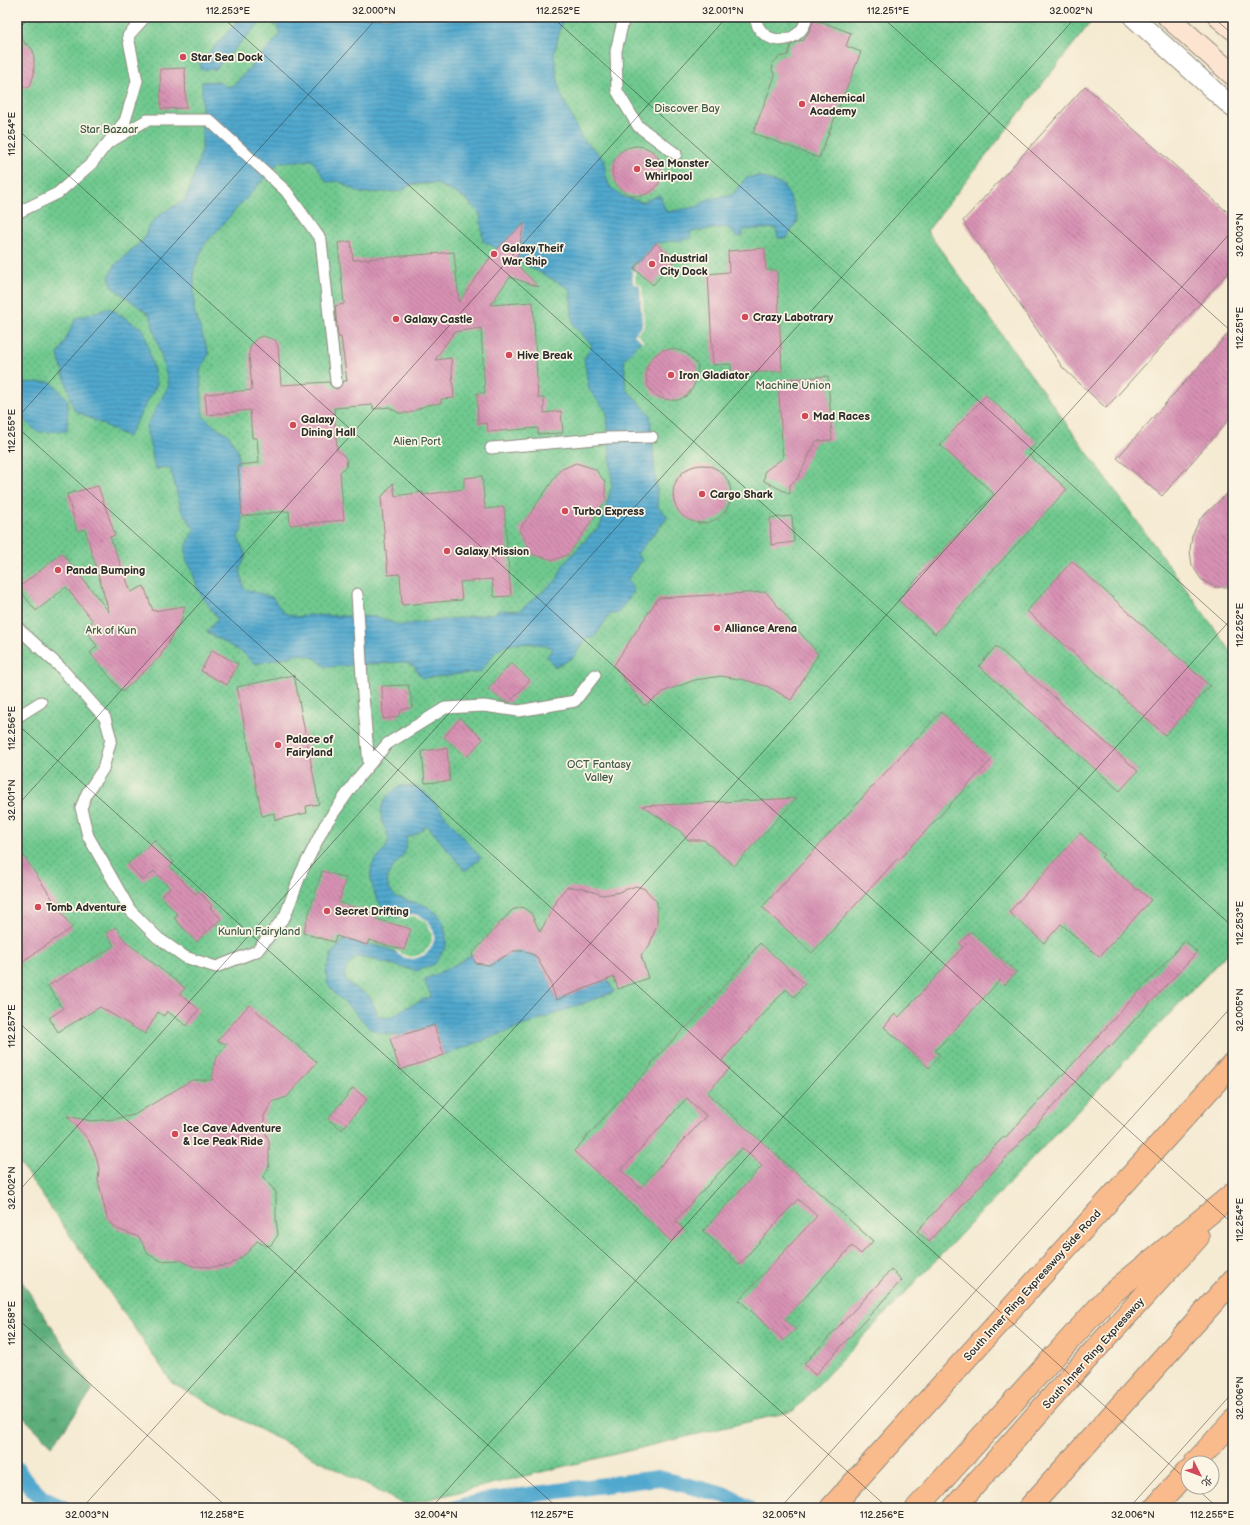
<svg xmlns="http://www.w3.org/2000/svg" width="1250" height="1525" font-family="'Balsamiq Sans','LXGW WenKai TC',sans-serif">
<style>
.forest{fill:url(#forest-crowns);stroke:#436c52}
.park{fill:url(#park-dots);stroke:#4d7a5d}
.water{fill:url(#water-rules);stroke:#3e6a7c;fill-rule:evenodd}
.pier{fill:#f5ead2}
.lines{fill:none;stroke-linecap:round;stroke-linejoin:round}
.canal{stroke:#51a8ce;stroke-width:16}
.building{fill:url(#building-back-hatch);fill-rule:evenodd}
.pedestrian-casing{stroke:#908a7e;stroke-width:13}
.tertiary-casing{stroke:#908a7e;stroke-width:21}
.secondary-casing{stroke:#908a7e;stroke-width:23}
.primary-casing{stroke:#908a7e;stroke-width:24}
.trunk-casing{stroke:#908a7e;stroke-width:24}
.pedestrian{stroke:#fff;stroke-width:11}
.tertiary{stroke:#fff;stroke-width:19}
.secondary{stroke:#fde4d1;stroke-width:21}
.primary{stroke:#fabb8c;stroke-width:22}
.trunk{stroke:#fabb8c;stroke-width:22}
.ticks{fill:none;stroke:#2b2b2b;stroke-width:1;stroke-opacity:0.45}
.poi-dot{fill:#d1495b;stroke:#fcf5e5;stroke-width:1.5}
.labels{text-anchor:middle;stroke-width:3.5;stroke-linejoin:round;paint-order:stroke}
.poi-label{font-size:11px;font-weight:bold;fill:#2b2b2b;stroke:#fcf5e5;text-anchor:start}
.park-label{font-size:11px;fill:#3f5a49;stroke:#fcf5e5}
.street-label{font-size:11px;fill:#2b2b2b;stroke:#fcf5e5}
.neatline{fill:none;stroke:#2b2b2b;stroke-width:1.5}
.ticks-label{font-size:10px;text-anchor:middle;fill:#2b2b2b}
</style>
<defs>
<pattern id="forest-crowns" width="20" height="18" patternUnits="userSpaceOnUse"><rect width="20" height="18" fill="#5bad7a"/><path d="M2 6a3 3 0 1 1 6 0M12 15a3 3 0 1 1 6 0" fill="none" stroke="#4b8d64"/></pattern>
<pattern id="park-dots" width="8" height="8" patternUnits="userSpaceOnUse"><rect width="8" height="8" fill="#6fc98f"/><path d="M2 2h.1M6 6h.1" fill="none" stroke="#5ba375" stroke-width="1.8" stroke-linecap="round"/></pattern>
<pattern id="water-rules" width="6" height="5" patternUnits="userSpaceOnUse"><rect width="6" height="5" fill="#51a8ce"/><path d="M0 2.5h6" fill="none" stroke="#4389a7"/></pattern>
<pattern id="building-back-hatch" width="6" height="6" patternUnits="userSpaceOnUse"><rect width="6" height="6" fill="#d891b4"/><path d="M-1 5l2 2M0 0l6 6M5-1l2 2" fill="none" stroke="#af7793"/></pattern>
</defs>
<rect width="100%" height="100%" fill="#fcf5e5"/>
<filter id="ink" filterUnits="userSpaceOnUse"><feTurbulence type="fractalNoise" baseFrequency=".025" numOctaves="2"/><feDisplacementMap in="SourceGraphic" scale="8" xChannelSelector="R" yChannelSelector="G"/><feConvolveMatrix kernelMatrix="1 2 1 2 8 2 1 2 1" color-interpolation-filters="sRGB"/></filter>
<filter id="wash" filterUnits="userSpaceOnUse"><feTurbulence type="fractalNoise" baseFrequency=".012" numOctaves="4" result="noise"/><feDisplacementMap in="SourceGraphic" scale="16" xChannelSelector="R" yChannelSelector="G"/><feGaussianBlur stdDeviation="0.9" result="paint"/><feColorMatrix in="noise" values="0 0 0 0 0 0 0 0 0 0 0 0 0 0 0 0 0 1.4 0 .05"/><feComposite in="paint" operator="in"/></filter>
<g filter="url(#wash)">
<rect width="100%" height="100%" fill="#f5ead2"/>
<path class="forest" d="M17,1274L93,1390L52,1446L17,1411Z"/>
<path class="park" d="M17,17H1093L1094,18L927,231L1233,654V947L793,1411L405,1505L173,1384L17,1159Z"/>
<path class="water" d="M241,17H563L554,55L560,92L581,137L605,160V173L610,187L624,197L642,202L660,195L666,212L697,207L708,199L732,195L746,178L759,176L783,185L790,197L798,220L787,238H778L776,228L743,230L742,236L737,237L728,227L690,232L691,239L656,243L638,263H635L633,265V283L640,286L642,326L635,335L641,341L624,360L626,389L650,414L658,507L668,517L637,554L642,560L628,579L634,591L618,613L610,614L594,638H587L573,658L555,667L547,656L553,648C540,643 509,640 498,650C491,656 486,665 480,672L422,678L414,666L404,662L326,667L315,658L301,654L255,664L243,653L207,632L218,619L198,590L192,570L186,559V547L194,530L193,527L181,509L171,470L166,467L155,469L146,427L169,385L150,315L112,287L109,276L116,264L145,238L147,229L157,217L165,211L184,201L189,191L202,149V82L219,81C224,87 227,87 234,85L277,38L280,33L277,26L269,20L261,21L216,69L201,70L200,63ZM312,160L327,182L338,181L361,193L402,191L410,185L435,183L465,198L480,214L483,241L570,289L573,325L592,345L584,359L589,390L607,412L612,485L600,527L594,531L563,565L557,580L519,611L500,610L492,614L399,625L378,617L307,615L297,617L284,613L272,597L244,589L240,569L246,556L238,537L242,530V516L238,451L228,434L214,426L203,416L200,370L209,354L194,310V269L204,245L279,162Z
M110,308L144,330L157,384L128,437L74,410L58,355L76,318Z
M51,382L68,400L67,431L37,432L17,413L18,383Z
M400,786H414L425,792L481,858L465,871L427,825C420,832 416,836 406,837C410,857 394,860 388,876C387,879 388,884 388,888L396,897L427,906L438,914L443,922L446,934V946L435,964L417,971L358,956C345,965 338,978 355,988C359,991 365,992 369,996C373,1000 375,1010 378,1016L386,1018L394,1016L401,1010L431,996L424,980L459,963L472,954L489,965L514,951H524L536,956L550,981L556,1000L608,979L614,992L444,1055L434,1025L401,1036L380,1033L370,1029L354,1011L335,994L328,984L326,971L332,953L345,939L367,945L368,944C377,946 387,948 395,952C401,954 405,959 412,958C446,956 435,901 399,918C395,916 391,915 388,913C377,904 367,880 372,866C375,857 386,851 388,843C390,835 385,831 383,823C377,805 386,795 400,786Z"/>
<path class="pier" d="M632,269L635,272V282L642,286L644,326L637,334L643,340V342L634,335L642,326L640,286L633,283Z
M413,914L420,916L427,920L431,926L434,933V940L431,948L426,954L420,957L413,959L406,958L399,955L394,949L406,956L413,957L419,955L425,952L429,947L432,940V933L429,927L425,921L419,918L413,916L397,919L406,915Z"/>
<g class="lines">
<path class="canal" d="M17,1469L25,1481L42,1498L63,1508
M456,1508L483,1501L658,1478L728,1496L748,1508"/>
</g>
<g id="blocks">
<path class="building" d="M814,19L851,33L846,46L861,52L819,158L753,133L775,76L772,70L773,63L779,57L788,55L791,45L801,40L803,41L810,30Z
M17,28L26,45L28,44L33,50L34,59V74L30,87L17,88Z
M185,68L186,108L161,109L160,69Z
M1085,86L1233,217V267L1106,408L1063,368L963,221Z
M612 171a25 25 0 1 1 50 0a25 25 0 1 1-50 0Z
M524,223L516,264L539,287L510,277L490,305L533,302L538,398H544V413L561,411L563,433L538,434V428L488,432L487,423L478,424L477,393H485L481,328L454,332L435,360L451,358L454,398L441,399V403L427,405L409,413H399L389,407L373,409V405L334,408L337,450L345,457L347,461L346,467L340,472L344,520L290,525L289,511L242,516L238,465L259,463L257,438H252L250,410L207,415L205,394L252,390L249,353L251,345L257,338L263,336L275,340L278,346L281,385L329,382L331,386L336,389L340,387L343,381H347L341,337H338L335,306L344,304L338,243L351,241L353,260L454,252L459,302L494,252Z
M656,243L675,260L653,285L634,268Z
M765,248L766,270H777L782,371L731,374V364L713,365L708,274L729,272L728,251Z
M1233,328V415L1162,496L1117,458Z
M670,349L678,350L686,353L698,365L696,381L692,389L686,396L678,400H669L661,398L653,393L648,386L646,377V369L650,360L655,355L662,350Z
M828,376L832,440L816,441L798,478L790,485V494L764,481L765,471L783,458L778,380Z
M986,395L1037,442L1027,453L1067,489L935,634L898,600L994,494L940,445Z
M576,463L595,469L605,482L606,500L569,554L554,560L533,555L519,530L560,470Z
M673 494a29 29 0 1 1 58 0a29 29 0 1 1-58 0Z
M482,476L485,509L504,507L511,596L494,597L492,579L460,582L462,600L402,605L400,574L388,575L381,498L393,483L395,496L423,492V495L464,489V478Z
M98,486L115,535L110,537L131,592L144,586L153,611L185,606L181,621L160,657L122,692L90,653L97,646L84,628L93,621L66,587L36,611L18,588L62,553L109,612L85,529L77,531L67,494Z
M1233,488V587H1214L1201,579L1192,565L1190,550L1192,536L1200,519Z
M792,516L794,542L771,545L770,518Z
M1072,561L1210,686L1165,735L1027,611Z
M766,592L818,654L791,700L769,687L745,680L721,676L695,680L665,691L644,706L614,665L658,598Z
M996,646L1138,771L1120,791L979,666Z
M212,650L238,664L227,685L201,671Z
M511,663L530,680L509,703L502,701L488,689Z
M294,675L319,804L306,806L307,813L275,820L274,813L262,816L237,687Z
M408,685L413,707L402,710L397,717L383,719L382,686Z
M941,712L992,759L900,859L898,858L812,953L762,907Z
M460,718L483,739L467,757L444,737Z
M447,748L450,781L425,783L422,751Z
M797,798L734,866L704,840H688L679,830L642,806Z
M1080,833L1104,855L1101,857L1137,890L1138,889L1151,900L1099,957L1061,924L1044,943L1009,912Z
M154,840L174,862L170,867L195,894L199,891L212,906L210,908L221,919L196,942L174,918L178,915L161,896L170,888L154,871L143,881L128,864Z
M17,846L72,928L17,965Z
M322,871L346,878L339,902L377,915L376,919L411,929L404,950L369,940L367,945L336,936L334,942L303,933Z
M636,886L645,889L657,902V925L649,946L641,955L648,978L618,989L614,977L556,1000L550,981L536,956L524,951H514L489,965L475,963L472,954L512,910L522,907L531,913L540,932L560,895L567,887L582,888L602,895L616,893Z
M116,927L125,941L185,988L180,994L199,1009L187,1026L167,1011L164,1016L158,1012L145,1034L100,1007L58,1032L49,1018L63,1009L48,986L114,946L106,933Z
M971,931L1016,972L1005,985L1000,980L935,1051L940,1055L929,1068L884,1027L895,1014L899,1017L963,947L959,944Z
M1185,941L1197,952L1110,1047L1109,1045L929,1242L917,1231L1004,1136L1005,1138Z
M760,943L805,984L794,997L786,989L722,1060L730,1068L707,1093L873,1241L861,1254L852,1246L785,1319L796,1329L784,1341L739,1300L817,1216L798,1199L739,1265L703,1231L762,1166L742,1148L675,1221L683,1228L671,1241L574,1151L652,1065L651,1064L662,1052L685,1027L686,1028L750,957L749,956ZM687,1098L706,1116L640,1188L621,1170Z
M249,1005L317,1062L287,1097L272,1102L264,1116V1130L269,1141V1166L263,1177L276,1192V1220L278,1235L271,1245L266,1246L257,1241L247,1253L230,1265L211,1267L192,1266L180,1260L161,1261L148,1254L139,1237L117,1229L107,1218L98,1180L99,1169L96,1156L88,1139L67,1116L91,1121L115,1119L134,1115L192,1080H212L215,1060L227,1044L217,1041Z
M434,1025L444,1055L400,1070L390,1039Z
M353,1088L367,1099L342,1130L328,1119Z
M891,1270L902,1280L815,1375L804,1364Z"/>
</g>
</g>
<g filter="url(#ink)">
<use href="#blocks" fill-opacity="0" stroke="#908a7e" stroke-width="1"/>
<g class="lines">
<g class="pedestrian-casing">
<path id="pedestrian" d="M624,17L616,51L617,91L638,126L676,154
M755,17C760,48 801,47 807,17
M108,143L147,120H209L286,191L321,240L336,382
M17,213L58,193L91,164L125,121L137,81L128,36L145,17
M491,448L608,438L652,437
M357,594L363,695L369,765
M17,627L61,668L105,718L111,739L103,769L87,793L81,808L88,836L130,910L158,938L185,957L216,967L257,951L285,916L301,873L325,825L358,778L387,744L445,708L484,706L519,711L575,701L595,675
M17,717L41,702"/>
</g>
<g class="tertiary-casing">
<path id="tertiary" d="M1133,17L1233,108"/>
</g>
<g class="secondary-casing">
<path id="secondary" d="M1168,17L1233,75
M1219,17L1233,29"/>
</g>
<g class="primary-casing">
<path id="primary" d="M1195,1463L1233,1421
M831,1508L1233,1063
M1155,1508L1188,1471"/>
</g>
<g class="trunk-casing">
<path id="trunk" d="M917,1508L1111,1294L1233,1194
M954,1508L1062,1386L1198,1237
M1029,1508L1233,1280"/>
</g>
<use href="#pedestrian" class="pedestrian"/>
<use href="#tertiary" class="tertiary"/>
<use href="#secondary" class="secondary"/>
<use href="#primary" class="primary"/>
<use href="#trunk" class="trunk"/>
</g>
</g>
<path class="ticks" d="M222,17L1233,927M552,17L1233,630M882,17L1233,333M1213,17L1233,35M17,31L30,17M17,129L1233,1224M17,418L378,17M17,427L1188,1481M17,724L888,1508M17,806L727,17M17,1021L558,1508M17,1193L1076,17M17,1318L228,1508M1195,1487L1218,1508M82,1508L1233,230M431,1508L1233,617M780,1508L1233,1005M1129,1508L1233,1392"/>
<g class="poi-dot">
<circle cx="183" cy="57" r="4"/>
<circle cx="802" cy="104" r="4"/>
<circle cx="637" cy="169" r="4"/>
<circle cx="494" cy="254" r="4"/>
<circle cx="652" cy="264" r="4"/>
<circle cx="745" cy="317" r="4"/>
<circle cx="396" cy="319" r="4"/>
<circle cx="509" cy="355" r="4"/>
<circle cx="671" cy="375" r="4"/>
<circle cx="805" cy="416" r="4"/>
<circle cx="293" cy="425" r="4"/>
<circle cx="702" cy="494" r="4"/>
<circle cx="565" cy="511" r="4"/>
<circle cx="447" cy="551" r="4"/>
<circle cx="58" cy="570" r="4"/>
<circle cx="717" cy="628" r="4"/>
<circle cx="278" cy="745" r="4"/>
<circle cx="38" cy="907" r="4"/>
<circle cx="327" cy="911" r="4"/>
<circle cx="175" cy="1134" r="4"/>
</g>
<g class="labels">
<g class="poi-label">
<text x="191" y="61">Star Sea Dock</text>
<text x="810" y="102">Alchemical<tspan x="810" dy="13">Academy</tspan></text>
<text x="645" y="167">Sea Monster<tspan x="645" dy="13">Whirlpool</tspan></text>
<text x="502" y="252">Galaxy Theif<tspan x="502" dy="13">War Ship</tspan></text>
<text x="660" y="262">Industrial<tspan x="660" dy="13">City Dock</tspan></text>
<text x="753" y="321">Crazy Labotrary</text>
<text x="404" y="323">Galaxy Castle</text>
<text x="517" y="359">Hive Break</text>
<text x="679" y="379">Iron Gladiator</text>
<text x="813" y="420">Mad Races</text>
<text x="301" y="423">Galaxy<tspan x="301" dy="13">Dining Hall</tspan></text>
<text x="710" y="498">Cargo Shark</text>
<text x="573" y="515">Turbo Express</text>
<text x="455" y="555">Galaxy Mission</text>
<text x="66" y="574">Panda Bumping</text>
<text x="725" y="632">Alliance Arena</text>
<text x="286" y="743">Palace of<tspan x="286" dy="13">Fairyland</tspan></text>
<text x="46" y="911">Tomb Adventure</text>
<text x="335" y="915">Secret Drifting</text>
<text x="183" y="1132">Ice Cave Adventure<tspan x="183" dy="13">&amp; Ice Peak Ride</tspan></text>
</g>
<g class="park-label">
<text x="687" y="112">Discover Bay</text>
<text x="109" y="133">Star Bazaar</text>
<text x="793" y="389">Machine Union</text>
<text x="417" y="445">Alien Port</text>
<text x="111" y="634">Ark of Kun</text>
<text x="599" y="768">OCT Fantasy<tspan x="599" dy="13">Valley</tspan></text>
<text x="259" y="935">Kunlun Fairyland</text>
</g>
<g class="street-label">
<text transform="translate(1032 1285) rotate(-48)" y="4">South Inner Ring Expressway Side Road</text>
<text transform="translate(1093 1353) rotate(-48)" y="4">South Inner Ring Expressway</text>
</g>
</g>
<rect width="1250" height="1525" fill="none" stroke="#fcf5e5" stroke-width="44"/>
<g transform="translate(1200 1475) rotate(132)"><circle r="19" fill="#fcf5e5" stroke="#a8a49b"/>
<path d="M0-3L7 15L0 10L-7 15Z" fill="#d1495b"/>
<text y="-6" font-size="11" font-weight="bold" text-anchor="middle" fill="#2b2b2b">北</text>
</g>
<rect x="22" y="22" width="1206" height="1481" class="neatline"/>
<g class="ticks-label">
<text x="228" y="14">112.253°E</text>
<text x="374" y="14">32.000°N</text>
<text x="558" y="14">112.252°E</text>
<text x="723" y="14">32.001°N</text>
<text x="888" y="14">112.251°E</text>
<text x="1071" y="14">32.002°N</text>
<text transform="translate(11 134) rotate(-90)" y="4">112.254°E</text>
<text transform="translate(1239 235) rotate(-90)" y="4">32.003°N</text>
<text transform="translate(1239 328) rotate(-90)" y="4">112.251°E</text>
<text transform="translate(11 431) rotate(-90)" y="4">112.255°E</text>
<text transform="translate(1239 625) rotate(-90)" y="4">112.252°E</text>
<text transform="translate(11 728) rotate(-90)" y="4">112.256°E</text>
<text transform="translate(11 800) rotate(-90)" y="4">32.001°N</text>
<text transform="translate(1239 923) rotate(-90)" y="4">112.253°E</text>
<text transform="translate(1239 1010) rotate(-90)" y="4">32.005°N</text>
<text transform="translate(11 1026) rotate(-90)" y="4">112.257°E</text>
<text transform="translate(11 1188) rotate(-90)" y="4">32.002°N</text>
<text transform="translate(1239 1220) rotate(-90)" y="4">112.254°E</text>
<text transform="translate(11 1323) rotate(-90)" y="4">112.258°E</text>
<text transform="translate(1239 1398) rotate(-90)" y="4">32.006°N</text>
<text x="87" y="1518">32.003°N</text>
<text x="222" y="1518">112.258°E</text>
<text x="436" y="1518">32.004°N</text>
<text x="552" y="1518">112.257°E</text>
<text x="784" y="1518">32.005°N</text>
<text x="882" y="1518">112.256°E</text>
<text x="1133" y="1518">32.006°N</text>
<text x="1212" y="1518">112.255°E</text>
</g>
</svg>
